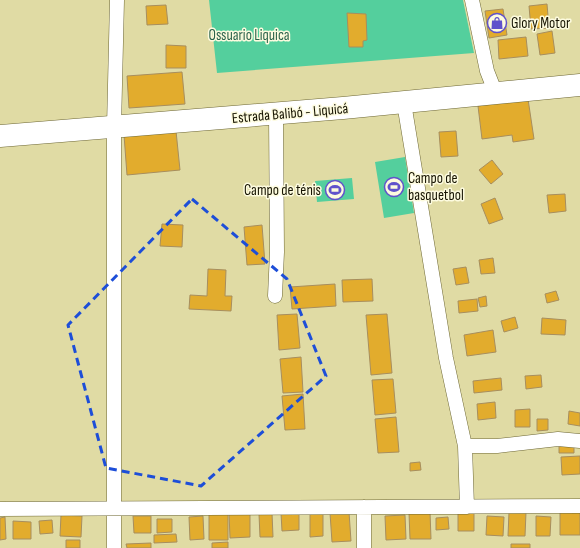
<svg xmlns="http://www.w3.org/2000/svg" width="580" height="548" font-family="'Sofia Sans Condensed',sans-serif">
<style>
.green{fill:#54cf9d}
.building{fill:#e2ac2d;stroke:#a78e5e}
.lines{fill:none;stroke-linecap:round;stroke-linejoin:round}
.street-casing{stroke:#6d6734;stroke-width:15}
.primary-casing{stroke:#6d6734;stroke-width:23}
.street{stroke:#fff;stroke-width:14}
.primary{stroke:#fff;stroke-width:22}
.marked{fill:none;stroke:#1d4ed8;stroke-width:3;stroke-dasharray:8 5;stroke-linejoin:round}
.labels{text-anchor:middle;stroke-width:3;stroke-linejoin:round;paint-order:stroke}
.poi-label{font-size:15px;fill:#161301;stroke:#fdfbdf;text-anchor:start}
.park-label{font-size:15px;fill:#2a624a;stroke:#fdfbdf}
.street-label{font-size:15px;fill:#161301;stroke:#fdfbdf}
</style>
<rect width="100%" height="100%" fill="#e0dba4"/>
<path class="green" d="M209,0H463L474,53L217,73Z
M405,157L414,213L384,218L375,162Z
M352,178L354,199L317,202L315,181Z"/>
<path class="building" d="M547,4L549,28L531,29L529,6Z
M166,5L168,24L147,25L146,6Z
M503,9L507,35L489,38L485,11Z
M347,13L366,14L367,40L363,41V47H349Z
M552,31L555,53L540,55L537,34Z
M526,37L528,56L499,59L498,40Z
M166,45L186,46V68H166Z
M182,72L185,104L129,108L127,76Z
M528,99L534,139L513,142L512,135L482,139L478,106Z
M176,131L180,170L127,175L124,135Z
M456,131L458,156L441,157L439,132Z
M492,160L503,174L491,184L479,170Z
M565,194L566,211L549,213L547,195Z
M495,198L503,219L489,224L481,204Z
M162,224L183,225L182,247L160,246Z
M262,225L265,264L247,265L244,227Z
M493,258L495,273L481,274L479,260Z
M466,267L469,283L456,285L453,269Z
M208,269L226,270L225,296H232L231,311L189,309L190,295L207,296Z
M372,279L373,301L343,302L342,280Z
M335,284L336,306L292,309L290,287Z
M556,291L559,300L547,303L545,294Z
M486,296L487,306L480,307L478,298Z
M477,299L478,311L459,313L458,301Z
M297,314L300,348L279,350L277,315Z
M387,314L392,373L371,375L366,315Z
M515,317L518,328L504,332L501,321Z
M542,318L566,320L565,335L541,334Z
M493,330L496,352L467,356L464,335Z
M301,357L303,392L283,393L280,359Z
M541,375L542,387L526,389L525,376Z
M501,378L502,390L474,393L473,381Z
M393,379L396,413L375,415L372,380Z
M303,394L305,429L285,430L282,396Z
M495,402L496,418L478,420L477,404Z
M530,409V427H515V410Z
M569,411L580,413V426L568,424Z
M396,417L399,452L378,453L375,419Z
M537,419H548V430L537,431Z
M559,446H574V453H559Z
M580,456V474L562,475L561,457Z
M420,462L421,470L410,471V463Z
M580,510V535H560V511Z
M310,512H323V536L310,537Z
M349,512L351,541L332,542L330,513Z
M430,512L431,539H410L409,513Z
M474,512V531H458V513Z
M509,512H526L525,536H508Z
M229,513H250V537L230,538Z
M272,513L273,537H260L259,514Z
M281,513H299V530L282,531Z
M209,514H228V540H209Z
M61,515L82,516L81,537L60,536Z
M405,515L406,539L386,540L385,516Z
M133,516H151V533H134Z
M203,516L204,539L190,540L189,517Z
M487,516L504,517L503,536L486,535Z
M536,516L551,517L550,536H536Z
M5,517L6,539L0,540V518Z
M448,517L449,529L436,530V518Z
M157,519H172V532L157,533Z
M52,520L53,533L40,534L39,521Z
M13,521L31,522V539H13Z
M176,534L177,542L154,543V535Z
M66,540H80V548H66Z
M228,542V548H212V543Z
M151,543V548H127L126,544Z
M511,544H530V548H511Z"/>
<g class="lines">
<g class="street-casing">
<path id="street" d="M472,0L487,71L496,94
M404,103L446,358L465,446
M275,296L277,252L276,114
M364,507V548
M467,507L465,446H497L558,439L580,441
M0,509L580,506
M114,548V127L117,0"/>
</g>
<g class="primary-casing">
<path id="primary" d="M0,136L343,108L580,85"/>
</g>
<use href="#street" class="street"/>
<use href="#primary" class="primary"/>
</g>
<path class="marked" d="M192,199L287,279L326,376L201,486L106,468L68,325Z"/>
<defs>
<g id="shop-ring" transform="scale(1)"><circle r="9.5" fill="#fdfbdf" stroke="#6052cb" stroke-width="1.5"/><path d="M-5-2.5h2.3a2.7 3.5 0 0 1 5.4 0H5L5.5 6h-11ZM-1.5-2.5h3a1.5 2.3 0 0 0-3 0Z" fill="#6052cb"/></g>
<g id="stadium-ring" transform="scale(1)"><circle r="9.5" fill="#fdfbdf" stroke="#6052cb" stroke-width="1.5"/><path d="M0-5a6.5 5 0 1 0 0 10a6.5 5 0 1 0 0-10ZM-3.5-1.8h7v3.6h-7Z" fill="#6052cb"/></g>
</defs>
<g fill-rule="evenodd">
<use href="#shop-ring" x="497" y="23"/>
<use href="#stadium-ring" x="394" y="187"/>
<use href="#stadium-ring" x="335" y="190"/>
</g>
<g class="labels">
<g class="poi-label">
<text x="511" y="28">Glory Motor</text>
<text x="408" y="183">Campo de<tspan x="408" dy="17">basquetbol</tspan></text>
<text x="321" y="195" text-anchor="end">Campo de ténis</text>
</g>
<g class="park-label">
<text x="249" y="40">Ossuario Liquica</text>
</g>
<g class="street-label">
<text transform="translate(290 113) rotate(-5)" y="5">Estrada Balibó - Liquicá</text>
</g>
</g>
</svg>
